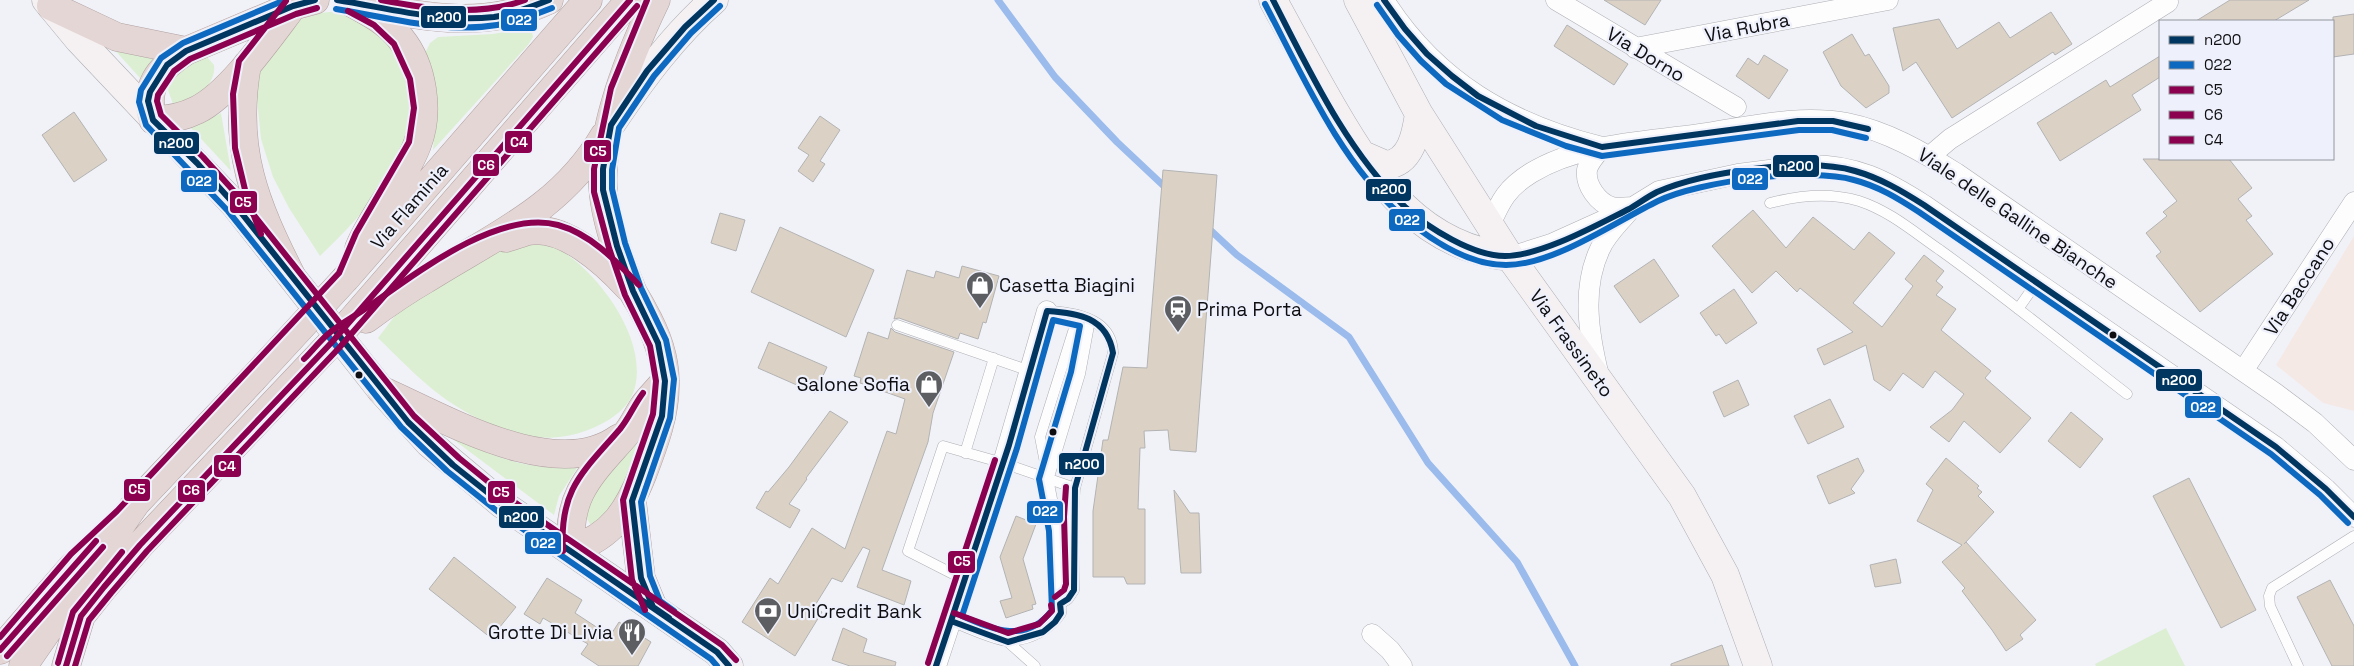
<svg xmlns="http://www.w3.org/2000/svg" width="2354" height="666" font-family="'Space Grotesk',sans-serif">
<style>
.education{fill:#f5e9e6}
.green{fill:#dcefd3}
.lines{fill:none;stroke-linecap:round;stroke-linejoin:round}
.stream{stroke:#9abbec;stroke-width:7}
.building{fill:#dbd2c5;stroke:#b3b3b4}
.lane-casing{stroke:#aeafb3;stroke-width:11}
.street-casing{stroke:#aeafb3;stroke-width:21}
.secondary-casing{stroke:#aeafb3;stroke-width:29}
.highway-casing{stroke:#b1a2a2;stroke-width:29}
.lane{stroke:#fdfdfe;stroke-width:10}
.street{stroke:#fdfdfe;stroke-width:20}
.secondary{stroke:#f5f1f2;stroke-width:28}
.highway{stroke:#e4d6d4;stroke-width:28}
.highway-bridge-casing{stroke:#b1a2a2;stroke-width:29;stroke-linecap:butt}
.highway-bridge{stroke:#e4d6d4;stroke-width:28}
.bus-1-casing{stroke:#eef0fb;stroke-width:10}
.bus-2-casing{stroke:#eef0fb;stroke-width:10}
.bus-3-casing{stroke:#eef0fb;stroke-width:10}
.bus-4-casing{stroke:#eef0fb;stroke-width:10}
.bus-5-casing{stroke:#eef0fb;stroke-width:10}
.bus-1{stroke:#00365f;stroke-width:6}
.bus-2{stroke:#0c69bf;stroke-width:6}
.bus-3{stroke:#8b004f;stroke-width:6}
.bus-4{stroke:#8b004f;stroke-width:6}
.bus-5{stroke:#8b004f;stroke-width:6}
.bus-dot{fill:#0e0e12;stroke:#eef0fb;stroke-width:2}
.labels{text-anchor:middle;stroke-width:4.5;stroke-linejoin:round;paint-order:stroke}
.street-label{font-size:19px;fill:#0e0e12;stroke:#eef0fb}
.poi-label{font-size:19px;fill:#0e0e12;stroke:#eef0fb;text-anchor:start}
.line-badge{stroke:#eef0fb;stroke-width:2}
.badge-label{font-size:14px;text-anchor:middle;font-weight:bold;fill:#fff}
</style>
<rect width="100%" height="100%" fill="#f1f2f8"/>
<path class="education" d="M2354,236V411L2323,403L2276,365Z"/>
<path class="green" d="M321,13C330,12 344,10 352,14C365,19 388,40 394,52C398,59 404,67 406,76C425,149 369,209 320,256L289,208L273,177L261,139L256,89L262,66L299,20Z
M528,28L532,32L533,37L528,45L433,150L435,121L425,53L430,43L438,37L493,34Z
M112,47L156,57L140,78Z
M203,56L208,58L214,65C217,85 191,106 173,104L168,90L174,74Z
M221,113L231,171L191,128Z
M537,241C545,244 555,246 562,251C600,275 647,339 635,387C630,408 611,420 593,428C560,442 532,440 498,427C444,406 419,378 378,338L400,309L419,294L505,248Z
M642,426L619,502L595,525L590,524L586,517L591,498Z
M442,431C484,453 534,477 581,462L559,496L554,515Z
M2166,628L2185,666H2096L2095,664Z"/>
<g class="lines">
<path class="stream" d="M998,0L1055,77L1117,142L1167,189
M1206,226L1237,255L1349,337L1428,463L1517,562L1575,666"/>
</g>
<path class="building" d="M1604,0H1661L1645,25Z
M2230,0H2309L2274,21H2196Z
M2051,12L2072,44L2055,55L2053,52L1952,118L1916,62L1903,71L1893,28L1939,19L1957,49L1999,22L2010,38Z
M2354,14V54L2333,57V17Z
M1567,25L1628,64L1614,85L1554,46Z
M1852,34L1865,56L1869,54L1889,86V93L1866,108L1841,86L1823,52Z
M1764,55L1788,70L1769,99L1736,76L1748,58L1758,65Z
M2160,56V77L2132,95L2141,110L2060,161L2037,123L2106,80L2110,87Z
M74,112L107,160L74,182L42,135Z
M820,116L840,130L820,161L825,164L813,182L798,171L809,155L798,148Z
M2143,159H2229L2252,188L2238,199L2252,216L2246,220L2273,254L2200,312L2156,256L2161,252L2146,233L2167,216L2163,212L2177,201Z
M1163,170L1217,175L1196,452L1170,450L1168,430L1144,431L1145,448H1140L1138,509H1145V584H1127L1124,577H1093V511L1103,440H1108L1123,367L1147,368Z
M1753,210L1786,248L1813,217L1854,250L1869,232L1895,253L1853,303L1882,327L1913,286L1905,279L1924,255L1944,271L1936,281L1943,287L1936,295L1956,309L1941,330L1991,371L1985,378L2031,418L2000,453L1964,421L1949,442L1930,427L1952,410L1964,394L1935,371L1923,388L1903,373L1890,391L1874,380L1866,345L1824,365L1817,349L1853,332L1800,288L1797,292L1776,271L1752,293L1712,246Z
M720,213L745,220L736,251L711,243Z
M780,227L874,270L846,337L751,292Z
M1654,259L1679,296L1640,323L1614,286Z
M962,266L999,276L986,323L983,322L978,339L960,333L958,339L899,318L894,319L907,270L934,278L936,271L959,278Z
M1734,289L1757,323L1726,344L1719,334L1716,336L1700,313Z
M891,328L895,332L954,352L933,413L928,442L882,570L911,581L904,605L857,587L870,550L863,547L842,582L832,578L814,607L822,612L795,656L742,622L770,578L778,584L812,528L845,549L887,431L896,434L905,399L860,383L861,378L854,376L868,332L888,339Z
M769,342L827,367L815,393L758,368Z
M1738,380L1749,405L1724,417L1713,392Z
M1830,399L1844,427L1808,444L1794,416Z
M830,411L848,422L806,478L807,479L789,504L800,510L790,528L756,508L766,491L768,492L789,467Z
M2071,412L2103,439L2080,468L2048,441Z
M1858,458L1864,471L1851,489L1855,493L1829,504L1817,476Z
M1946,458L1979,486L1977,488L1982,492L1978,496L1994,512L1964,544L1966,542L2036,620L2020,635L2023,639L2006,651L1992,630L1962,591L1965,588L1942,562L1962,545L1917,521L1933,490L1926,484Z
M2189,478L2256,610L2221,628L2153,496Z
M1174,490L1190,513H1199L1201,573H1181Z
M1016,516L1036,524L1023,559L1036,604L1032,605L1033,609L1006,618L1000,601L1012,598L1000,557Z
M454,557L516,607L491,638L429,589Z
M1896,559L1901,583L1875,587L1870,565Z
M547,578L582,600L575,613L610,636L619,622L651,642L638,666H599L581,654L588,644L543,618L540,624L524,614Z
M2330,580L2354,626V666H2332L2297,597Z
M843,628L867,639L863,652L896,662L895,666H850L832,660Z
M1722,645L1729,666H1671V664Z"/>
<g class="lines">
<g class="lane-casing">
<path id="lane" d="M1770,203C1800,195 1829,192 1859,201C1890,211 1915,233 1940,250C2004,296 2065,346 2127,394
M2018,309L2037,282
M1047,311C1076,312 1112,319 1113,353L1075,488L1073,517L1074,590L1068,599L1060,604
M897,325L1030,371
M965,453L994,358
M1049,477L1080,374L1090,320
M965,580L908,551L943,446L1003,463L1075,488
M951,621C963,626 998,642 1009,641C1030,640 1050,630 1061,613L1058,530L1040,437L1078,316
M1008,642L1035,666
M2298,666L2270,606L2269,596L2272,588L2354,536"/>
</g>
<g class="street-casing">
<path id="street" d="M1384,0C1436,82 1510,124 1602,147
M1556,0L1736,107
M1635,48L1888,0
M1602,147C1597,154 1589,161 1587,170C1585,185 1598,203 1612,207C1618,209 1625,207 1632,207
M1930,156L1950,139L2168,2
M1490,225C1501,200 1507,188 1531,173C1580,143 1644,142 1700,134C1748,127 1798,114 1847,123C1887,131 1923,152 1956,173L2275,393L2315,423L2354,460
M1510,257L1551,244L1633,207L1659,191L1738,174L1809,165C1856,165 1885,180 1924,205L2276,447L2326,489L2354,517
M2243,371L2354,202
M1599,376C1589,335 1581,289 1600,249C1606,235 1618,224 1628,212
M1372,634L1390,650L1402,666
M936,666L1003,463L1047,311"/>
</g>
<g class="secondary-casing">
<path id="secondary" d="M46,0L79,40L235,205L381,390L429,443L502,504L717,652L729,666
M1273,0C1293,37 1313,74 1334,110C1376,182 1421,247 1510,257
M1358,0L1419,114L1510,257L1682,496L1725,575L1758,666
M612,123C642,79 673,36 714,0
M1363,155L1386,165C1411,163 1416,134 1419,114"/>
</g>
<g class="highway-casing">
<path id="highway" d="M656,0C630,54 600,127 603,188C605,219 620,261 632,290C635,297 640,303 643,310C655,331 665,357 665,381C666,413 654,444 643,473C628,511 613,535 572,550C565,495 593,472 626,434C633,426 637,416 643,407C649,398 658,390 665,381
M352,3C370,13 388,22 401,39C423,66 430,112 417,145C403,181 374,212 359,248
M51,6L117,37L186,51
M293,6C270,36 230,94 197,110C183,117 169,120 153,120C143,87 159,68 186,51L293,6L315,0
M367,6C430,18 488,29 549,0
M247,65C232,149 255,204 292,277
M506,238C513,236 521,233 528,231C564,224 606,263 628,287
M346,278L588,0
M366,319C385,305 405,291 426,279C494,236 561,209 604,136
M352,320L630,0
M381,390C443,417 555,485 619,438
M632,501L641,578L653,607
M0,650L73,566
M23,666L136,503L252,380
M66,666L81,616L104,587L140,545L332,342"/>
</g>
<use href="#lane" class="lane"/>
<use href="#street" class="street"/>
<use href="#secondary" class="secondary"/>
<use href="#highway" class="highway"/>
<g class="highway-bridge-casing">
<path id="highway-bridge" d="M332,342L352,320
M252,380L346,278"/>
</g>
<use href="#highway-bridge" class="highway-bridge"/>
<g class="bus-1-casing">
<path id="bus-1" d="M315,0L293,6L186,51L167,65L150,92L148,101L153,120L197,163L235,205L408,422L453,465L502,504L717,652L729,666
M337,0C388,8 441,23 494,17C513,14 531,7 549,0
M1273,0C1310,72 1346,150 1405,207C1428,228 1473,256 1505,256C1541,256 1597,225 1629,209C1638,204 1647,197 1657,192C1703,172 1807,157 1855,171C1880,178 1902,191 1924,205L2276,447L2326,489L2354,517
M1384,0L1405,29L1427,54L1452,76L1478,96L1536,126L1602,147L1798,121H1833L1868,129
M1047,311C1078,313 1107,317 1113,353L1075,488L1074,590L1068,599L1060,604L1061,613L1055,622L1043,632L1008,642L951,621L1009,445Z
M669,618L653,607L641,578L632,501L662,416L665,381L658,343L633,291L617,246L603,190V169L611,125L647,71L685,27L714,0
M936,666L951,621"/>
</g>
<g class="bus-2-casing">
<path id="bus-2" d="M285,0L183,43L161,58L141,90L139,102L146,125L228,211L401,427L447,471L497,511L711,659L717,666
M1265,4C1302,74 1340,162 1401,215C1428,238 1468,265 1506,265C1554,265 1615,222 1658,201C1699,181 1810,167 1854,180C1878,186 1899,199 1919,212L2271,454L2320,495L2348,523
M1377,5L1398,35L1421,61L1446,84L1502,120L1566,146L1602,156L1799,130H1832L1866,138
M336,9C388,17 444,34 497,25C516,22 534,15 552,8
M1053,320L1080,326L1071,372L1039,479L1049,531L1052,610C1027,644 994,630 962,616L1017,448Z
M674,611L660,601L650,576L641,502L670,418L674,379L666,340L641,288L625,243L612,189V170L619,128L654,76L691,33L720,6"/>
</g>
<g class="bus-3-casing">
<path id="bus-3" d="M381,0C428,9 479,17 525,0
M317,8L296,14L190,59L174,71L158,95L157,101L161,115L203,157L241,199L414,416L459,458L507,497L722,645L736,660
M261,234L247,198L235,148L233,94L239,61L286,1
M304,359C312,351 319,342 328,334C340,324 355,316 368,307C415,274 498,209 558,225C591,234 616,261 639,285
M563,551C559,489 583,472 620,429C629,418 634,405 643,393
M1055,597L1064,590L1066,584L1064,517L1066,487
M645,610L632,580L623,500L653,414L656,381L650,346L625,295L609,248L594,192V169L611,88L647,0
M954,613L1008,633L1039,624L1052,611L1051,605
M0,637L71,554L117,511L339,273L356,233L409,142L414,108L410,79L394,44L374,25L348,11
M58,663L73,612L122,552
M928,663L995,460"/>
</g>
<g class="bus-4-casing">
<path id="bus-4" d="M0,650L96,541
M66,666L81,616L104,587L140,545L332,342L630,0"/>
</g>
<g class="bus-5-casing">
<path id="bus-5" d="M7,656L103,547
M75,666L89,620L111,593L147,551L339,348L637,6"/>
</g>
<use href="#bus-1" class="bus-1"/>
<use href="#bus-2" class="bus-2"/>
<use href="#bus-3" class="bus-3"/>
<use href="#bus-4" class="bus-4"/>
<use href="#bus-5" class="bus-5"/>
</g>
<defs>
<g id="shop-pin" transform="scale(1.4375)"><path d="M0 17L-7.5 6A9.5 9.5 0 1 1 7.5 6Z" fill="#5d5e62" stroke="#eef0fb"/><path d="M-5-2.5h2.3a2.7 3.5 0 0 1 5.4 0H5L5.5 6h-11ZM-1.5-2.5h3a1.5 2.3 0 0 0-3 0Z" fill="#fff"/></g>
<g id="station-pin" transform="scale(1.4375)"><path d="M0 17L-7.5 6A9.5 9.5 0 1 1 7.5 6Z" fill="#5d5e62" stroke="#eef0fb"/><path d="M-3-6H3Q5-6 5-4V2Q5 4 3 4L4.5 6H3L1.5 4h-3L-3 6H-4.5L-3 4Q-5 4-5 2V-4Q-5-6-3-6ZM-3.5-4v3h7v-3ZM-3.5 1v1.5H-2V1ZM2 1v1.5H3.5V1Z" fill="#fff"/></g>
<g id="bank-pin" transform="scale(1.4375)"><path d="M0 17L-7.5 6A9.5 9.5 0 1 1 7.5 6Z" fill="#5d5e62" stroke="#eef0fb"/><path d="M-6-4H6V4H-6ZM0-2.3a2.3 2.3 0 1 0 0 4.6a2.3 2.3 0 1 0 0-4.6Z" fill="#fff"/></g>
<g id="restaurant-pin" transform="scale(1.4375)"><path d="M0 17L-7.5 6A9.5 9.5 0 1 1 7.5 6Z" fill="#5d5e62" stroke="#eef0fb"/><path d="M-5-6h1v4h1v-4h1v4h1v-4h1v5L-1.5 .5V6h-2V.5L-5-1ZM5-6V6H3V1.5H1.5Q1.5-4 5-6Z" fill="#fff"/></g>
</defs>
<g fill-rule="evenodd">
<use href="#shop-pin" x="980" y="285"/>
<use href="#station-pin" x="1178" y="309"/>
<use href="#shop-pin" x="929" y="384"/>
<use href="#bank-pin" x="768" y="611"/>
<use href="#restaurant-pin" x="632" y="632"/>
</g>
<g class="bus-dot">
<circle cx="2113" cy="335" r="4.5"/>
<circle cx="359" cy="375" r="4.5"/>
<circle cx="1053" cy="432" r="4.5"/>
</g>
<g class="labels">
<g class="street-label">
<text transform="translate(1747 27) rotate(-11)" y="7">Via Rubra</text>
<text transform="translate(1646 54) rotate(31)" y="7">Via Dorno</text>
<text transform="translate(409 206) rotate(-49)" y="7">Via Flaminia</text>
<text transform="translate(2018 218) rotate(34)" y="7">Viale delle Galline Bianche</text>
<text transform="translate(2299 286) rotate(-57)" y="7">Via Baccano</text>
<text transform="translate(1572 343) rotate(54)" y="7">Via Frassineto</text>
</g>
<g class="poi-label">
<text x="999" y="292">Casetta Biagini</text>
<text x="1197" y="316">Prima Porta</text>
<text x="910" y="391" text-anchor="end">Salone Sofia</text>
<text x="787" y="618">UniCredit Bank</text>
<text x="613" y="639" text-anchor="end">Grotte Di Livia</text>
</g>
</g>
<g class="line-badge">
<rect x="420" y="5" width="47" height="24" rx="5" fill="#00365f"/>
<rect x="500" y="8" width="38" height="24" rx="5" fill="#0c69bf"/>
<rect x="504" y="130" width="29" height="24" rx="5" fill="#8b004f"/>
<rect x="153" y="131" width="47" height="24" rx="5" fill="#00365f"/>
<rect x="583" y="139" width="29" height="24" rx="5" fill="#8b004f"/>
<rect x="472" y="153" width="28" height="24" rx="5" fill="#8b004f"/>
<rect x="1772" y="154" width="48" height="24" rx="5" fill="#00365f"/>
<rect x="1731" y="167" width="38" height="24" rx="5" fill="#0c69bf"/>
<rect x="180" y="169" width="38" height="24" rx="5" fill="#0c69bf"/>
<rect x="1365" y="178" width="47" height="24" rx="5" fill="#00365f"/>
<rect x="229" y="190" width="29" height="24" rx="5" fill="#8b004f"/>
<rect x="1388" y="208" width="38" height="24" rx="5" fill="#0c69bf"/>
<rect x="2155" y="368" width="48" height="24" rx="5" fill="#00365f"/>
<rect x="2184" y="395" width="38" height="24" rx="5" fill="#0c69bf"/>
<rect x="1058" y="452" width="47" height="24" rx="5" fill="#00365f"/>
<rect x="213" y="454" width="29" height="24" rx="5" fill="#8b004f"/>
<rect x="123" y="478" width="28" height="24" rx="5" fill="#8b004f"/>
<rect x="177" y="479" width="29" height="24" rx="5" fill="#8b004f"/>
<rect x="487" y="480" width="29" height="24" rx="5" fill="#8b004f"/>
<rect x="1026" y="500" width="38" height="24" rx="5" fill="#0c69bf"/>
<rect x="498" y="505" width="47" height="24" rx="5" fill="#00365f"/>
<rect x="524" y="531" width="38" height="24" rx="5" fill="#0c69bf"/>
<rect x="947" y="550" width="29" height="24" rx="5" fill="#8b004f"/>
</g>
<g class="badge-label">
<text x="444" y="22">n200</text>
<text x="519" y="25">022</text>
<text x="519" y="147">C4</text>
<text x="176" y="148">n200</text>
<text x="598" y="156">C5</text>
<text x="486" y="170">C6</text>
<text x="1796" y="171">n200</text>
<text x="1750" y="184">022</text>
<text x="199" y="186">022</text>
<text x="1389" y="194">n200</text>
<text x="243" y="207">C5</text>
<text x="1407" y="225">022</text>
<text x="2179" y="385">n200</text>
<text x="2203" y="412">022</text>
<text x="1082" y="469">n200</text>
<text x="227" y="471">C4</text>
<text x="137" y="494">C5</text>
<text x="191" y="495">C6</text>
<text x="501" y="497">C5</text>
<text x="1045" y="516">022</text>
<text x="521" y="522">n200</text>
<text x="543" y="548">022</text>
<text x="962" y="566">C5</text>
</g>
<rect x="2159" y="20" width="175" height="140" fill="#eef0fb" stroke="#94969e"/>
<rect x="2169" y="36" width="25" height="8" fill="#00365f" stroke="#94969e"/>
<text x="2204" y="45" font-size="15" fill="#0e0e12">n200</text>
<rect x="2169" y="61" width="25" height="8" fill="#0c69bf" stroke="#94969e"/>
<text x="2204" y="70" font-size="15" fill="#0e0e12">022</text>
<rect x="2169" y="86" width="25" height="8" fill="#8b004f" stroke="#94969e"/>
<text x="2204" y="95" font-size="15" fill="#0e0e12">C5</text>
<rect x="2169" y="111" width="25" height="8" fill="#8b004f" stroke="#94969e"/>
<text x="2204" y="120" font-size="15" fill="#0e0e12">C6</text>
<rect x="2169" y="136" width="25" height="8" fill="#8b004f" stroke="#94969e"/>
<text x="2204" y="145" font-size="15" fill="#0e0e12">C4</text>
</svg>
